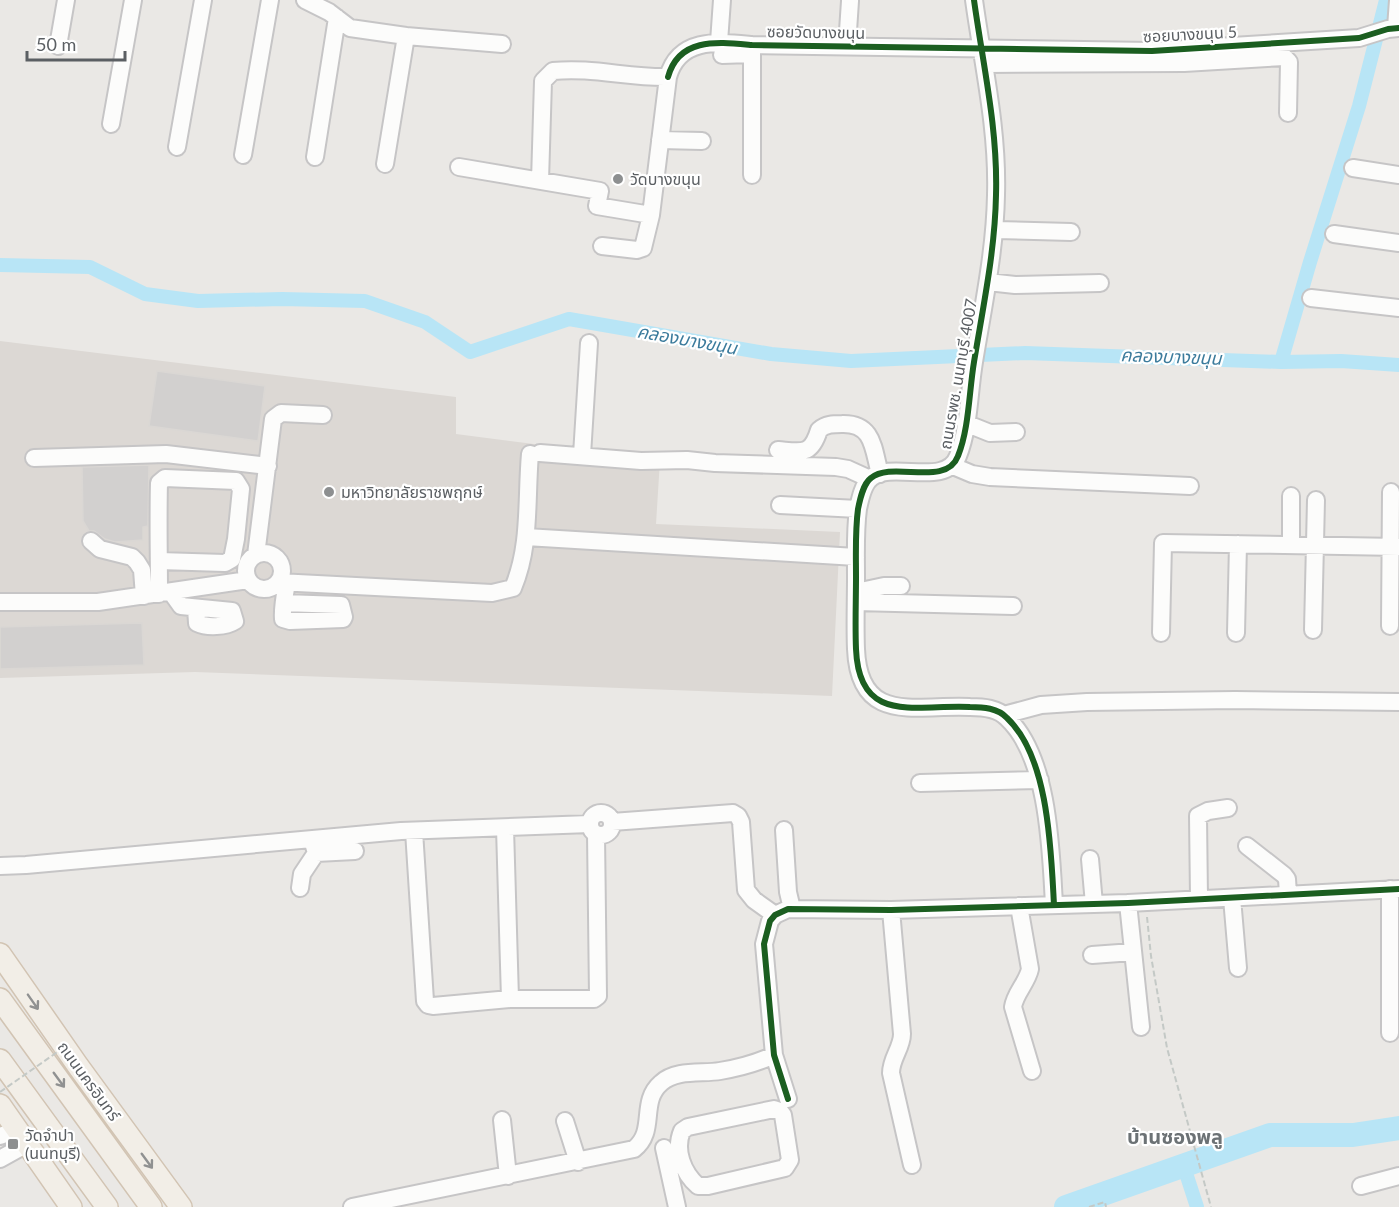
<svg xmlns="http://www.w3.org/2000/svg" width="1399" height="1207" font-family="Lato,'Noto Sans Thai',sans-serif">
<style>
.education{fill:#dcd8d4}
.lines{fill:none;stroke-linecap:round;stroke-linejoin:round}
.canal{stroke:#b8e5f6;stroke-width:14}
.river{stroke:#b8e5f6;stroke-width:24}
.building{fill:#d2d0cf;stroke:#dad7d4;stroke-width:1.5}
.minor-casing{stroke:#c6c5c6;stroke-width:20}
.major-casing{stroke:#d2c4b3;stroke-width:24}
.path{stroke:#c4c9c6;stroke-width:2;stroke-dasharray:6 3;stroke-linecap:butt}
.minor{stroke:#fcfcfb;stroke-width:16}
.major{stroke:#f2eee7;stroke-width:21}
.path-bridge{stroke:#c4c9c6;stroke-width:2;stroke-dasharray:6 3;stroke-linecap:butt}
.cycleway-casing{stroke:#fff;stroke-width:10}
.cycleway{stroke:#1b5e20;stroke-width:6}
.oneway{stroke:#909191}
.poi-dot{fill:#8d8f90;stroke:#fff;stroke-width:2}
.labels{text-anchor:middle;stroke-width:4.5;stroke-linejoin:round;paint-order:stroke}
.street-label{font-size:16px;fill:#5b5f63;stroke:#fff}
.poi-label{font-size:16px;fill:#5b5f63;stroke:#fff;text-anchor:start}
.water-label{font-size:18px;font-style:italic;fill:#3b7b9c;stroke:#fff}
.quarter-label{font-size:20px;font-weight:bold;fill:#6c7275;stroke:#fff}
</style>
<rect width="100%" height="100%" fill="#eae8e5"/>
<path class="education" d="M0,341L456,397V434L660,460L656,524L840,532L832,696L195,672L0,678Z"/>
<g class="lines">
<path class="canal" d="M0,265L90,267L145,294L198,301L282,299L365,301L425,322L470,352L569,319L771,354L851,361L1025,353L1281,362L1341,361L1399,365
M1281,362L1310,262L1359,106L1386,0
M1183,1164L1197,1207"/>
<path class="river" d="M1066,1207L1270,1135H1353L1399,1128"/>
</g>
<path class="building" d="M157,371L265,386L258,441L149,426Z
M149,465L148,526L143,527V540L115,542L105,539L94,531H89L83,521L82,467Z
M142,623L144,665L0,669V627Z"/>
<g class="lines">
<g class="minor-casing">
<path id="minor" d="M305,0L329,12L350,28L406,36L502,44
M974,0C983,65 998,129 996,195C995,251 983,307 974,362C969,392 969,429 958,456C946,488 892,460 871,478C863,484 860,499 858,509C855,531 856,554 856,576C856,601 855,625 856,649C859,726 917,704 970,707C983,707 998,708 1007,718C1049,757 1051,851 1054,905
M1396,28L1398,0
M719,42L722,0
M58,46L66,0
M847,46L850,1
M722,55L751,54
M985,64L1184,63L1284,57L1289,62L1288,113
M111,124L133,0
M660,140L702,141
M177,147L203,0
M243,155L270,0
M315,157L337,18
M385,164L406,36
M459,167L600,191L597,206L651,215
M1353,168L1399,175
M752,175V45
M540,181L543,81L553,71C592,67 629,78 668,77
M995,230L1071,232
M1334,234L1399,243
M602,246L637,250L643,248L651,215L668,77C679,37 718,42 752,45L1152,51L1359,38L1388,29L1399,28
M988,282L1015,285L1100,283
M1311,298L1399,308
M965,423L990,433L1016,432
M778,450C802,452 811,456 819,430C826,424 833,424 842,424C874,423 873,449 880,474
M540,453L641,461L687,460L715,463L836,467L848,469L870,479
M582,455L589,343
M34,458L166,454L268,466
M953,466L972,474L990,477L1190,486
M780,505L858,509
M526,537L856,557
M91,541L100,549L132,557L137,562L142,570L144,596
M1291,545V496
M246 571a18 18 0 1 1 36 0a18 18 0 1 1-36 0Z
M256,555L273,419L281,413L323,415
M159,561L225,563L232,559L236,539L241,489L236,481L165,478L159,483C158,520 159,557 159,594
M278,582L492,593L513,588C531,546 526,499 530,454
M171,592L181,606L232,611L235,621C226,627 207,628 197,623L196,608
M856,592L884,586H901
M0,602H98L248,580
M856,602L1013,606
M284,603L341,605L344,617L343,619L290,621L283,619C282,607 285,594 287,583
M1390,626L1391,492
M1313,630L1316,500
M1161,633L1163,543L1399,547
M1236,633L1238,544
M1004,715L1041,705L1087,702L1235,700L1399,702
M920,783L1040,780
M590 824a11 11 0 1 1 22 0a11 11 0 1 1-22 0Z
M612,822L733,813L738,816L741,822L746,890L754,900L775,915
M505,828L510,999
M784,830L788,892L792,909
M414,831L425,1001L428,1005L433,1006L510,999H594L598,996L596,834
M1247,846L1284,875L1287,879L1288,894
M316,853L355,851
M1090,859L1094,904
M0,866L26,865L401,831L590,824
M300,888L302,874L316,853L312,839
M1390,889V1033
M1199,898L1198,816L1208,811L1228,808
M1232,898L1238,968
M1128,903L1141,1027
M1019,906L1030,969C1027,983 1015,993 1013,1007L1032,1071
M891,910L902,1034C902,1048 891,1058 891,1073L912,1165
M1092,955L1133,952
M788,1099L774,1055L764,944L770,921L775,915L788,909L891,910L1128,903L1399,889
M774,1109L780,1111L783,1115L790,1160L785,1168L708,1186H698C683,1173 674,1150 682,1131L688,1127Z
M502,1120L508,1176
M565,1121L578,1162
M0,1136L18,1130
M664,1148L677,1207
M0,1159L27,1144
M1361,1186L1399,1176
M352,1207L634,1149C657,1131 639,1102 661,1083C676,1069 702,1074 720,1071C738,1068 757,1063 774,1055"/>
</g>
<g class="major-casing">
<path id="major" d="M0,954L78,1066L181,1207
M0,999L151,1207
M0,1060L107,1207
M0,1105L71,1207"/>
</g>
<path class="path" d="M1147,917L1151,956L1167,1048L1211,1207
M1089,1207L1105,1202L1106,1207"/>
<use href="#minor" class="minor"/>
<use href="#major" class="major"/>
<path class="path-bridge" d="M0,1092L66,1046"/>
<g class="cycleway-casing">
<path id="cycleway" d="M974,0C983,65 998,129 996,195C995,251 983,307 974,362C969,392 969,429 958,456C946,488 892,460 871,478C863,484 860,499 858,509C855,531 856,554 856,576C856,601 855,625 856,649C859,726 917,704 970,707C983,707 998,708 1007,718C1049,757 1051,851 1054,905
M668,77C679,37 718,42 752,45L1152,51L1359,38L1388,29L1399,28
M788,1099L774,1055L764,944L770,921L775,915L788,909L891,910L1128,903L1399,889"/>
</g>
<use href="#cycleway" class="cycleway"/>
</g>
<defs><path id="oneway-shaft" d="M-6 0H5M1.5-3L5.5 0L1.5 3" fill="none" stroke-width="1.6" stroke-linecap="round" stroke-linejoin="round" transform="scale(1.5)"/></defs>
<g class="oneway">
<use href="#oneway-shaft" transform="translate(33 1002) rotate(55)"/>
<use href="#oneway-shaft" transform="translate(59 1080) rotate(54)"/>
<use href="#oneway-shaft" transform="translate(147 1161) rotate(54)"/>
</g>
<g class="poi-dot">
<circle cx="618" cy="179" r="6"/>
<circle cx="329" cy="492" r="6"/>
<rect x="7" y="1138" width="12" height="12" rx="3"/>
</g>
<g class="labels">
<g class="street-label">
<text transform="translate(816 32) rotate(1)" y="6">ซอยวัดบางขนุน</text>
<text transform="translate(1190 34) rotate(-3)" y="6">ซอยบางขนุน 5</text>
<text transform="translate(958 374) rotate(-80)" y="6">ถนนรพช. นนทบุรี 4007</text>
<text transform="translate(89 1081) rotate(54)" y="6">ถนนนครอินทร์</text>
</g>
<g class="poi-label">
<text x="630" y="185">วัดบางขนุน</text>
<text x="341" y="498">มหาวิทยาลัยราชพฤกษ์</text>
<text x="25" y="1141">วัดจำปา<tspan x="25" dy="18">(นนทบุรี)</tspan></text>
</g>
<g class="water-label">
<text transform="translate(687 340) rotate(10)" y="6">คลองบางขนุน</text>
<text transform="translate(1171 357) rotate(2)" y="6">คลองบางขนุน</text>
</g>
<g class="quarter-label">
<text x="1175" y="1144">บ้านซองพลู</text>
</g>
</g>
<path d="M27 51v9h98v-9" fill="none" stroke="#5b5f63" stroke-width="3"/>
<text x="36" y="51" font-size="18" fill="#5b5f63" stroke="#ffffff" stroke-width="4.5" paint-order="stroke">50 m</text>
</svg>
